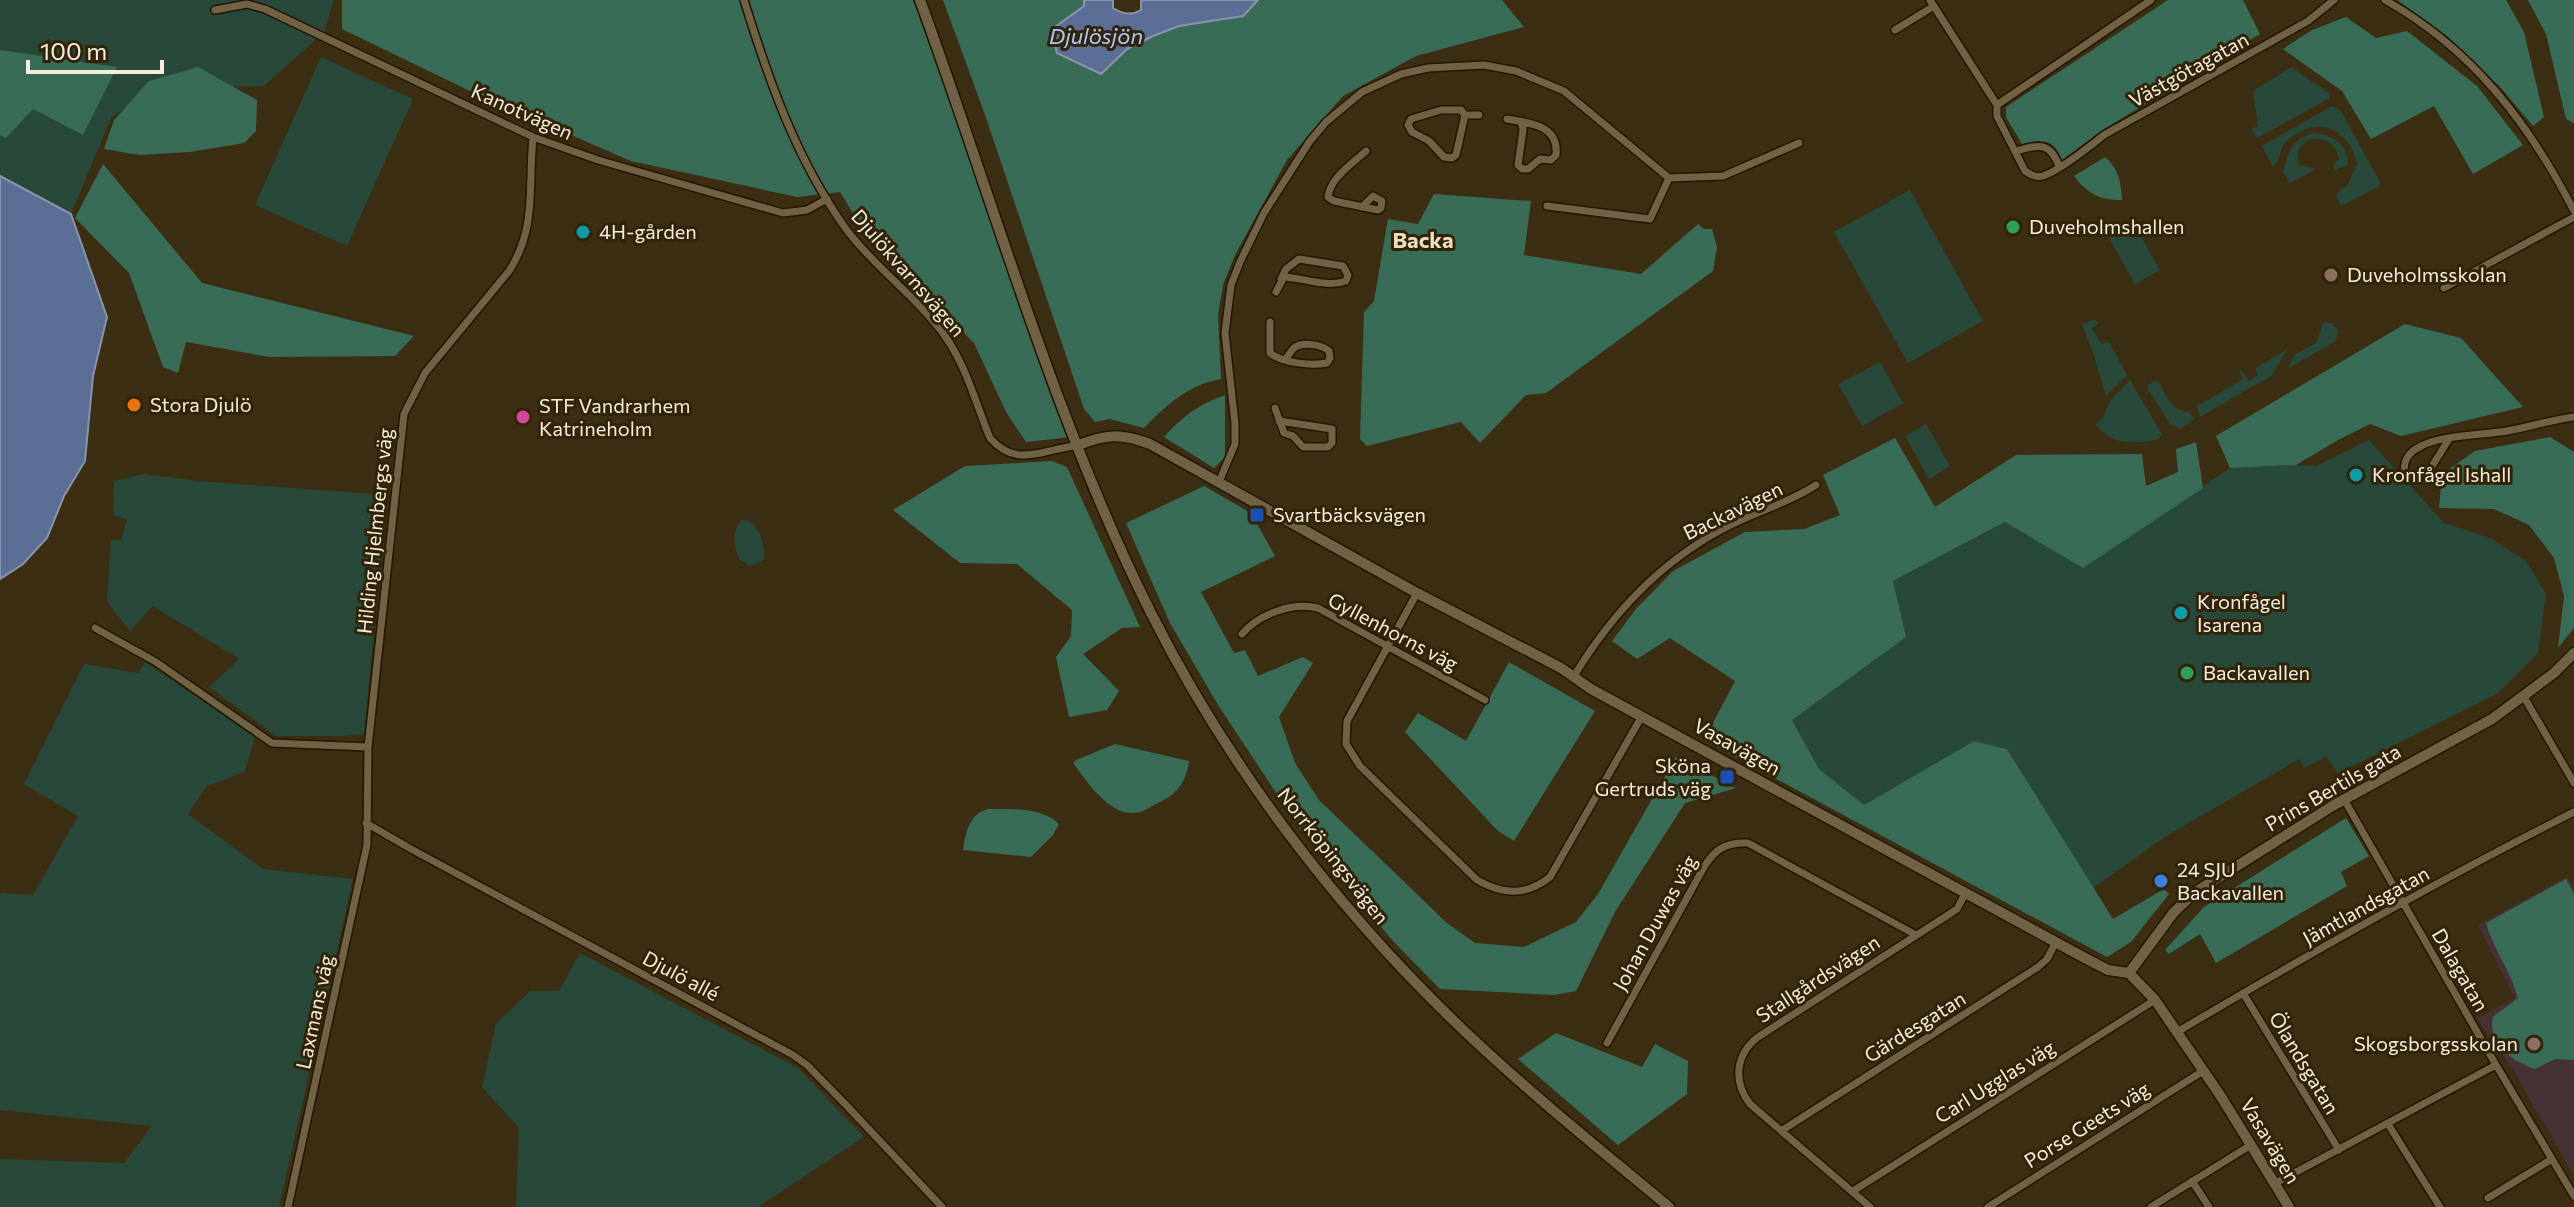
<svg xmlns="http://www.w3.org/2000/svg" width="2574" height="1207" font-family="Commissioner,sans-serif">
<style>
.education{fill:#463235}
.green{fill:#28483a}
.forest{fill:#396c56}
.water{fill:#5b6e96;stroke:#8994ab;stroke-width:2}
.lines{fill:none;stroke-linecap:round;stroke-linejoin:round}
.street-casing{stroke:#231600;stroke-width:10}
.secondary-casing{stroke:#231600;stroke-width:13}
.street{stroke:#716246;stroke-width:7}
.secondary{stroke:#716246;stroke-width:10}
.leisure-dot{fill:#2e9e5b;stroke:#322409;stroke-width:3}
.culture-dot{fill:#0f9aa8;stroke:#322409;stroke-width:3}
.education-dot{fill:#8d6e63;stroke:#322409;stroke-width:3}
.food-dot{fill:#e8710a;stroke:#322409;stroke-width:3}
.hotel-dot{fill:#d1479c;stroke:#322409;stroke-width:3}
.transit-dot{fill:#1a4fb4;stroke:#322409;stroke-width:3}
.shop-dot{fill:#3f7fe0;stroke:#322409;stroke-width:3}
.labels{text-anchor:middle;stroke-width:6;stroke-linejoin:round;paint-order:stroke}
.street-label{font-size:20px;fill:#f5eddd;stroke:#322409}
.poi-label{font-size:20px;fill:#f5eddd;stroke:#322409;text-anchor:start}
.water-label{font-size:22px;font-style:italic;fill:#afc8fb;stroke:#322409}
.neighbourhood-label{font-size:22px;font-weight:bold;fill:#f0dfbf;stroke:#322409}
</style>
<rect width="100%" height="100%" fill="#3c2e13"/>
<path class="education" d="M2567,877L2574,888V1176L2512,1068L2477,1019L2515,998L2478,925Z"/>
<path class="green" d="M0,0H334L324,32L264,86L153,87L111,118L71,214L0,176Z
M321,57L413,99L347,246L255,205Z
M2291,67L2329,93L2330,98L2257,138L2251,129L2258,126L2253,91Z
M2332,106L2341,111L2380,182L2378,187L2341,206L2335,195L2347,186L2357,164C2352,137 2327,116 2300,132C2295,135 2288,138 2284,144C2279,152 2281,160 2273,167L2262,146Z
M2314,133C2332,135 2349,144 2348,165L2335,170L2333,164L2339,159C2332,124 2287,139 2300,165L2316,169L2290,183L2283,172C2288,153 2292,138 2314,133Z
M1910,190L1983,321L1908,363L1834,232Z
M2131,219L2160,270L2135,284L2109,238L2110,231Z
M2093,319L2099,323L2092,329L2102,344L2109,342L2127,375L2106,396L2092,349L2082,325Z
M2326,322L2333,324L2338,330L2336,341L2287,369L2296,354L2316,343L2323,323Z
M2288,349L2271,376L2200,417L2197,406L2243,379L2239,371L2241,370L2249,381L2258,375L2255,368Z
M1880,362L1903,403L1862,426L1838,384Z
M2130,380L2162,434L2159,439C2146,443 2124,444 2111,438C2106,435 2100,429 2095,425L2103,418L2110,400Z
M2155,381H2158C2166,395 2172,412 2190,412L2194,420L2180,429L2170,424L2146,386Z
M1926,424L1950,466L1929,479L1905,436Z
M2369,440L2444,523L2492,539L2526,561L2546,594L2538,653L2498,693L2338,773L2326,756L2305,768L2299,759L2168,835L2093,888L2007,749L1974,741L1864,805L1819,769L1792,720L1905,637L1892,582L2005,522L2083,567L2230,468L2296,465L2316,466Z
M144,474L198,481L387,495L364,734L340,736H276L209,687L239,659L153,606L130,631L107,602L111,540H121L127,519L113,515L114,481Z
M744,519C760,524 765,544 764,560L750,566L739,559C734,545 732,534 740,521Z
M145,662L255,736L245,772L207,786L188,814L263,869L353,879L279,1207H0V1159L124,1163L152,1126L0,1110V895L2,893L33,895L78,816L24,784L84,664L138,673Z
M580,953L798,1068L864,1137L758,1207H516L519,1128L482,1087L496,1024L530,991H559Z"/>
<path class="forest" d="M342,0H913L1070,437L1026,442L1006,412L974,343L919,288C886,275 859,222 840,192L797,197L631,161L470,91L342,29Z
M943,0H1084V6L1051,30L1057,53L1101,74L1127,49L1153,36L1179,26L1243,16L1258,0H1502L1524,27L1416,56L1343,96L1287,160L1235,255L1223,285L1218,315L1221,379C1189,384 1165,406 1144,428L1110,419L1095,422L1084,409L985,115Z
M2168,0H2243L2260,34L2101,131L2062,160C2053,138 2044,140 2022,144L2006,117V107Z
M2397,0H2506L2524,32L2544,117L2533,126L2501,88L2447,36Z
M2528,0H2574V123L2566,119L2546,34Z
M2346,17L2376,38L2407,31L2477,86L2523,145L2473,174L2434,106L2371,139L2342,91L2283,49L2312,30Z
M0,50L117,67L83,135L33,109L6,138L0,135Z
M198,67L257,100L256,131L244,143L190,152L140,155L104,149L114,120L149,81Z
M2105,157C2119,169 2121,183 2122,200C2099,200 2088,194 2074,176Z
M103,164L202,283L414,336L395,356L270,357L186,342L178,373L163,367L129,273L75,218Z
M1434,194L1531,201L1524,255L1641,274L1698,224L1704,229H1712L1717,247L1713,271L1546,393L1526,395L1480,443L1461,422L1367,446L1360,439L1364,312L1374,301L1388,219L1418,224Z
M2405,324L2461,338L2523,407L2401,436L2370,424L2338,440L2296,465L2230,468L2216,436Z
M1225,395V457L1214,468L1164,437C1181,417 1201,403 1225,395Z
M2550,437L2574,452V628L2558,648L2564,596L2554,558L2529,525L2494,509L2439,508L2442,474L2475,451Z
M1895,438L1935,507L2016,455L2142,454L2146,486L2178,472L2176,449L2196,442L2203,488L2083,568L2005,522L1893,581L1906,637L1792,720L1819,769L1864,805L1974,741L2007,749L2113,919L2164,889L2169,894L2131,942L2107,957L1704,740L1735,681L1670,638L1637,659L1612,641L1636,609L1673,571L1745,532L1804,529L1840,515L1823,475Z
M1052,461L1067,467L1140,627L1122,628L1083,654L1119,691L1107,710L1069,717L1056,657L1071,636L1072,610L1017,564L960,563L893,510L965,466Z
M1204,486L1251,513L1275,556L1201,592L1234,653L1245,650L1258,676L1303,657L1313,663L1279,717L1295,763L1319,800L1447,923L1475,943L1524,947L1576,922L1598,894L1676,757L1736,788L1685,803L1615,912L1576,991L1554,995L1440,989L1393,941L1300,829L1218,705L1170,623L1126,523Z
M1509,662L1595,711L1514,841L1498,831L1405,732L1418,713L1466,741Z
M1115,744L1189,761C1187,779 1179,793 1162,801C1155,804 1147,810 1140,812C1112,820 1087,782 1073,763L1076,760Z
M988,809C1010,809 1042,807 1059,824L1053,835L1031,857L963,850C966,832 969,814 988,809Z
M2346,818L2369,856L2341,872L2347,886L2216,963L2200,934L2169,954L2165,950L2204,907Z
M2566,879L2574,894V1060L2555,1059L2535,1069C2512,1061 2487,1044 2493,1017L2518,998C2511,971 2493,949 2486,923Z
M1556,1033L1642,1067L1655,1044L1688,1061L1687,1094L1618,1145L1518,1059Z"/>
<path class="water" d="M1084,0H1113V8C1123,14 1131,16 1141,10V0H1258L1243,16L1179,26L1153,36L1127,49L1101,74L1057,53L1051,30L1084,6Z
M0,176L71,214L107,317L93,376L85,461L64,496L47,538L23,564L0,579Z"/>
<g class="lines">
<g class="street-casing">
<path id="street" d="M744,0C769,81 796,159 846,229C874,267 915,295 942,332C965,362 976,404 990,438C1017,469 1042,449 1076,446
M1930,0L1997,105
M2151,0L1997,105V116L2025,171C2031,175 2036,178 2043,176C2061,170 2089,147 2104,135L2308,21L2334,0
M2385,0C2472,49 2529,123 2574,211
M215,10L247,4L265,9L533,137L598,160L783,213L807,210L827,199
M1895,30L1934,6
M1465,115L1461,110H1441L1411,119L1408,125L1412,132L1429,141L1444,157L1452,158L1456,155L1465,115H1479
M1507,119C1530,123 1559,125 1556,155L1551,160L1540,159L1528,169H1522L1518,165L1523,130L1521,121
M2017,151C2039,144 2050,142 2059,166
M1547,206L1650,219L1669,178
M1362,207L1373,196L1382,201L1381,208L1378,210L1334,201L1328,197C1330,178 1352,164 1366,151
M2444,288L2574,217
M1276,292L1284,277C1304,278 1327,288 1346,281L1348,275L1343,266L1299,259L1286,269L1281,279
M1270,322V353C1282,363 1312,366 1327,363L1330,358L1329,351C1322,345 1303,341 1294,348C1291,351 1288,356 1285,360
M1275,408C1278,417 1281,424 1284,433L1293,436L1303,447H1328L1332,443V429L1279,421
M2449,439L2429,471L2415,479L2406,475C2401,462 2409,452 2421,446C2442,435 2483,435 2507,431C2529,427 2551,420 2574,417
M1219,482L1235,444V424L1225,333L1231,285L1240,262L1264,213L1310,141L1326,122L1362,92L1401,74L1428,68L1484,65L1516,71L1564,91L1669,178L1723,176L1799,143
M1417,593L1347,721L1346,744L1360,766L1477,880C1503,895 1526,896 1550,877L1642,716
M95,628L156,662L272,743L368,747
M1242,634C1259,614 1292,602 1318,608L1485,700
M1574,676C1611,615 1658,564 1721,530C1752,513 1787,504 1816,485
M2524,697L2574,783
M2345,801L2496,1065L2574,1196
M366,823L411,849L793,1055L807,1065L848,1107L942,1207
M2243,993L2339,1150
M2177,1032C2307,955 2439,880 2574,812
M1607,1043L1704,867C1715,849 1726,842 1748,843L1916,935
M2388,1124L2440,1207
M1781,1131L2038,967L2047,959L2056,942
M2192,1181L2209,1207
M2274,1184L2496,1065
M1853,1191L2155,1000
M2488,1198L2552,1159
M288,1207L367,845L368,747L404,414L425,373L509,271C537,228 528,186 533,137
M1870,1207L1750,1104C1733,1082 1735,1055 1758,1037L1948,915L1957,909L1966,892
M1988,1207L2203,1071
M2151,1207L2251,1145"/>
</g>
<g class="secondary-casing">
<path id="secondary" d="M920,0C995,205 1053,418 1151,613C1227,764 1333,904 1454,1021C1522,1087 1596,1146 1669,1207
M1076,446C1106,434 1120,433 1150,444L1417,593L1561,668L1591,689L2083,957L2108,970L2129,973L2155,1000L2220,1095L2289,1207
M2129,973L2174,912L2194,893L2334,805L2492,719L2554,673L2574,653"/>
</g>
<use href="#street" class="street"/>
<use href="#secondary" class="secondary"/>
</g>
<g class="leisure-dot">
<circle cx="2013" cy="227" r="8"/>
<circle cx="2187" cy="673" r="8"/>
</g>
<g class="culture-dot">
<circle cx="583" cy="232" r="8"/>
<circle cx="2356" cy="475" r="8"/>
<circle cx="2181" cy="613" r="8"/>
</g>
<g class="education-dot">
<circle cx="2331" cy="275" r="8"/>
<circle cx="2534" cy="1044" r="8"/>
</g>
<circle class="food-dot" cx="134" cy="405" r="8"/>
<circle class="hotel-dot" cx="523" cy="417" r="8"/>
<g class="transit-dot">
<rect x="1249" y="507" width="16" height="16" rx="4"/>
<rect x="1719" y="769" width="16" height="16" rx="4"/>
</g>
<circle class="shop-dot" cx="2161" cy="881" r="8"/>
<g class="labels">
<g class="street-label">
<text transform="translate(2189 70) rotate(-29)" y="7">Västgötagatan</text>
<text transform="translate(522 112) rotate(24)" y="7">Kanotvägen</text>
<text transform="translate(908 273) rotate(49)" y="7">Djulökvarnsvägen</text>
<text transform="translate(1733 511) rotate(-26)" y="7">Backavägen</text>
<text transform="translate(375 531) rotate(-84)" y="7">Hilding Hjelmbergs väg</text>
<text transform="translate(1393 632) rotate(28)" y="7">Gyllenhorns väg</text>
<text transform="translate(1737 747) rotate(29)" y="7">Vasavägen</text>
<text transform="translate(2333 788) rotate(-30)" y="7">Prins Bertils gata</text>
<text transform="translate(1333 856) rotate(52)" y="7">Norrköpingsvägen</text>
<text transform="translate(2366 906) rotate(-29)" y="7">Jämtlandsgatan</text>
<text transform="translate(1655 923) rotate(-61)" y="7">Johan Duwas väg</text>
<text transform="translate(2460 970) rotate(60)" y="7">Dalagatan</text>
<text transform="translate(681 976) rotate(28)" y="7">Djulö allé</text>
<text transform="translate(1818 979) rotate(-33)" y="7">Stallgårdsvägen</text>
<text transform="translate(315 1012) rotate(-78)" y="7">Laxmans väg</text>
<text transform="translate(1915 1027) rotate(-32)" y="7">Gärdesgatan</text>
<text transform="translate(2304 1063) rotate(59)" y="7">Ölandsgatan</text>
<text transform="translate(1995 1082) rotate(-32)" y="7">Carl Ugglas väg</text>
<text transform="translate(2087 1125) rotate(-32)" y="7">Porse Geets väg</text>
<text transform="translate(2270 1141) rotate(59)" y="7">Vasavägen</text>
</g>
<g class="poi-label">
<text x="2029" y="234">Duveholmshallen</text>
<text x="599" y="239">4H-gården</text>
<text x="2347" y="282">Duveholmsskolan</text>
<text x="150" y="412">Stora Djulö</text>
<text x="539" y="413">STF Vandrarhem<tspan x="539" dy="23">Katrineholm</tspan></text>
<text x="2372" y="482">Kronfågel Ishall</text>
<text x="1273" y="522">Svartbäcksvägen</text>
<text x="2197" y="609">Kronfågel<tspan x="2197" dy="23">Isarena</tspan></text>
<text x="2203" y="680">Backavallen</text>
<text x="1711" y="773" text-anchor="end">Sköna<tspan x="1711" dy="23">Gertruds väg</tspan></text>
<text x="2177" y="877">24 SJU<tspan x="2177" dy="23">Backavallen</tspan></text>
<text x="2518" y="1051" text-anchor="end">Skogsborgsskolan</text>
</g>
<g class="water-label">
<text x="1096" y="44">Djulösjön</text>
</g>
<g class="neighbourhood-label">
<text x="1423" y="248">Backa</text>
</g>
</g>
<path d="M28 60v12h134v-12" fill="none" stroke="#f5eddd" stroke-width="4"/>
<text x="40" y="60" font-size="24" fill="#f5eddd" stroke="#322409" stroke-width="6" paint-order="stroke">100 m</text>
</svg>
